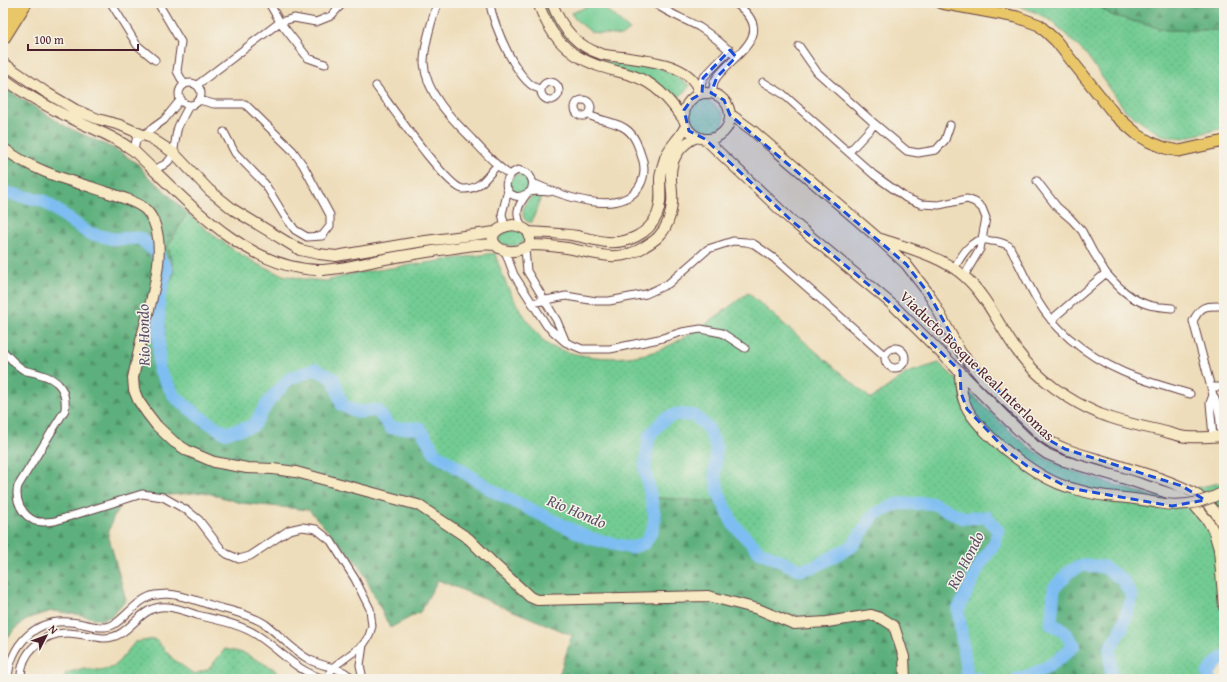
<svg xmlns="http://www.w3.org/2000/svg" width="1227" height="682" font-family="'Gentium Book Plus',serif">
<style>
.grass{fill:url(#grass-dots);stroke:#5e765f}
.forest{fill:url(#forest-firs);stroke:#546854}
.garden{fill:#72cc93;stroke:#5e765f}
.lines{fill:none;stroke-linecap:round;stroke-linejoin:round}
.river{stroke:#7ebdf2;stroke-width:13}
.street-casing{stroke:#633c40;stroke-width:9}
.secondary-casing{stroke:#633c40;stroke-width:12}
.primary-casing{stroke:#633c40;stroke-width:13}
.highway-casing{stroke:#633c40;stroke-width:15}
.street{stroke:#fff;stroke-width:7}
.secondary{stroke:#f6e9c3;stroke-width:10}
.primary{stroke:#e9c769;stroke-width:11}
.highway{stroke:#e9c769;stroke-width:13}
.secondary-bridge-casing{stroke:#633c40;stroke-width:12;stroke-linecap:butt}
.secondary-bridge{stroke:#f6e9c3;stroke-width:10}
.marked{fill:#1d4ed8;fill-opacity:0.2;stroke:#1d4ed8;stroke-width:3;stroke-dasharray:8 5;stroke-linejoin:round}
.labels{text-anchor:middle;stroke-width:3;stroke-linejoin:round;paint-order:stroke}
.street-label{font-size:15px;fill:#4a1f2b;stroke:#f7f3e8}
.water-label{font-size:16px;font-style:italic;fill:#5a4e67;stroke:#f7f3e8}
</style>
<defs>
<pattern id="grass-dots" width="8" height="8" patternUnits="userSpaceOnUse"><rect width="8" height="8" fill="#72cc93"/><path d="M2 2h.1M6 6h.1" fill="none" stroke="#64af7f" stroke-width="1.8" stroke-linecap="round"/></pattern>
<pattern id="forest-firs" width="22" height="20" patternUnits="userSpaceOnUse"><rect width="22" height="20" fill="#5db07d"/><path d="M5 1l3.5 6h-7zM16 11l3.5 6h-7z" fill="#4f8f67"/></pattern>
</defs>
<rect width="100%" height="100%" fill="#f7f3e8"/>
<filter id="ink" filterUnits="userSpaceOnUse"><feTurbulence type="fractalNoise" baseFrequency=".025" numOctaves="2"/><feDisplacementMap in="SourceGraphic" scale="8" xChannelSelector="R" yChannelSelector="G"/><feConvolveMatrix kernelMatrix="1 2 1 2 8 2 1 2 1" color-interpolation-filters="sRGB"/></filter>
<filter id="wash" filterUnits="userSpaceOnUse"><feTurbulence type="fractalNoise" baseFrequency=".012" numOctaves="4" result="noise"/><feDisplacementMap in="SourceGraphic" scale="16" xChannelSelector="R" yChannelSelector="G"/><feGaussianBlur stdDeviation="0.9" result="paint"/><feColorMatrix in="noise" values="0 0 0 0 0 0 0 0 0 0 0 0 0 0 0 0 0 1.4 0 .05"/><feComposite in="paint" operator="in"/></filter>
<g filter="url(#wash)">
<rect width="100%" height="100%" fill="#eeddba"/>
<path class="grass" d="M542,3H546C555,29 570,50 598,59C613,64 636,63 653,66C667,69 679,78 690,86L680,96L677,101L665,90L577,52L558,35Z
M1005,3H1095L1111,15L1166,30H1224V128L1183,138L1162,135L1145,125L1125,110L1086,54L1053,22L1037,13L1017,5Z
M703,98C708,100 711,103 716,107C719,109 722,112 724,116C726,125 717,136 707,133C701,131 693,122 689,116C687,106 693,99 703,98Z
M510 184a10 10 0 1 1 20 0a10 10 0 1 1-20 0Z
M535,196L541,197L532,222C518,224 521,199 535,196Z
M187,213L209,232L234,250L259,265L283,275L303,279L326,281L356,273L495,253C503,282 516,307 535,330C539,335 543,341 547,344C550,347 557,348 561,350C591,360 632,361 662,349C693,335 721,313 748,293L871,399L907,373L939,363L1008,429L1031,449L1043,457L1065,468L1089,477L1154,497L1224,482V653L1216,656L1203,672L1205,679H1119L1115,672L1114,649L1126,630L1060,633L1069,645L1060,655L1033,670L1000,679H993L971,672L962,611L985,565L998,545L989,513H965L952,507L873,510L849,543L814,562L801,565L761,547L736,522L726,503L647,497L651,518L648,529L642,539L630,544L591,534L497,489L438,450L422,424H393L379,406L360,408L345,402L337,376L266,398L251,422L226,428L203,414L178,394L163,368L165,328L163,298L174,273L168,246Z
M512,230H518L527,237C520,248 509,248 499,242L498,239L502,233Z
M155,639L174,660L194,674L209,669L225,649L244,653L274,669L281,679H64L66,673L84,668L99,670L114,667L135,642Z"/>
<path class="forest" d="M1095,3H1224V30H1166L1111,15Z
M3,87L65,126L117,150L138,164L147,176L161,187L187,213L168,246L174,273L163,298L165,328L163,368L178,394L203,414L226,428L251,422L266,398L287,376L315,364L337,376L345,402L360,408L379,406L394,424H422L438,450L497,489L591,534L630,544L642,539L648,529L651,518L647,497L727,503L736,522L761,547L801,565L814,562L849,543L873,510L898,500L933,499L965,513H989L1003,530L998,545L985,565L962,611L971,672L993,679H558L572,635L438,580L420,612L390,628L360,566L309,510L241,503L204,492L136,498L121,505L113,518L108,534L126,600L110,617L102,620L76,614L52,611L29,618L17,627L3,643Z
M1084,560L1105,563L1126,577L1136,596L1126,630L1114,649L1115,672L1119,679H1000C1028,672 1049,667 1069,645L1060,633L1047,626L1049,587L1067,568Z"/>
<path class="garden" d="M597,3H599L630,30L621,36L591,32L575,19L571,13Z"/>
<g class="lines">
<path class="river" d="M3,192L44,201L88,233L114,239L140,238L156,252L167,270L159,298V370L175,397L200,417L225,433L253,426L269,401L289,379L315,369L334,379L342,405L359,412L377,410L391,428H420L435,453L495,492L589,538L631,548L645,543L652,531L655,518L645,469L649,436L664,419L677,414L695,416L708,428L716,447L715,474L719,494L733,524L759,551L800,570L816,566L852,546L875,514L898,504L932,503L964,518L987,517L998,531L995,543L981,563L958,610L967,675L979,679
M1017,679C1040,673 1058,663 1074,645L1062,629L1051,624L1054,588L1070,571L1084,565L1104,567L1123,580L1132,597L1122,628L1110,648L1111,674L1114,679
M1210,679L1208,673L1219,660L1224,658"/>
</g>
</g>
<g filter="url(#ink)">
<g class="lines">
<g class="street-casing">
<path id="street" d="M111,3L137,45L155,60
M158,3L181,42L177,71L184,84
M269,3L280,22L308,58L325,64
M437,3C432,22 424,43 424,63C426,94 452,119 472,139C484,152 495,165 510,175
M490,3C492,23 520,89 541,89
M654,3C668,13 684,19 699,27C712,35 725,46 736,57
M799,46L817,72L875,124L907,151L918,153L936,150L945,140L950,125
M541 91a9 9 0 1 1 18 0a9 9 0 1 1-18 0Z
M763,82L783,94L874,175L906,198L921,204L939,205L967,199L975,202L982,208L986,218L980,249L964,276
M179 94a11 11 0 1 1 22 0a11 11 0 1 1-22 0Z
M197,85L280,22L294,18L316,22L331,16L343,3
M376,86C389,103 446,187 463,189C479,190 487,177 497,165
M702,93L701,85L703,78L730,50
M712,94L714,82L717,77C738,51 777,33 735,3
M575 108a8 8 0 1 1 16 0a8 8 0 1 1-16 0Z
M199,100L214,104H245L293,151L303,165L330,215V226L322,236L307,237L295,230L284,215L265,184L235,153L224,132
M134,151L136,140L164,120L181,99
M849,152L875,124
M153,169C179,163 172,147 178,127C181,120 186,112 189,105
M1037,181L1057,207L1071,219L1082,231L1093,252L1106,273
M533,183C560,195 618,218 639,187C644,179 645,170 643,161C639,149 636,136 626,129C615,121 600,121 589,115
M530,192C534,185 533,178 527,173L518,170C505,175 501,191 515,196C522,198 524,194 530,192C535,190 544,192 549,192
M505,226L502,214L508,190
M522,227C515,213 517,207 526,195
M525,249L527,271L557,321L565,340
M505,251L514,275L547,326L565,342L582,349H610L659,339L682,332L701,329L722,333L745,348
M954,268C960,259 969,241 982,240C985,239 988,240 991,241C998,241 1003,243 1009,246C1020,265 1028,285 1039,303C1047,317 1058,328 1069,338C1109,372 1142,380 1190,394
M532,303L566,296L596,301H609L646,294L668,284L708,249L733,241L746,242L754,244L775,259L885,356
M1051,320L1106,273C1118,287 1131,300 1149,305C1156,307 1164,307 1172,308
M885 358a10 10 0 1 1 20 0a10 10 0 1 1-20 0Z
M3,351C9,357 16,366 24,370C28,372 34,372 39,374C58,379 67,389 65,410L18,486C14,500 22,515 35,521C42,523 48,522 55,521L142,494L163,497L188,511L199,520L222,550L227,554L239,559L250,556L289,530L302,527L316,529L331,541L355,579L370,609L372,626L369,636L363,645L332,668L327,679
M1212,387H1224
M1213,395L1210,403L1213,437
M1221,437C1220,422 1220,408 1213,395L1193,321C1202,304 1206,306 1224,306
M363,645L360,665L363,679
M8,679C10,646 34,619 69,622C81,622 93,628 105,627C121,627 134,599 155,595C159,595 163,594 167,594C184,595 200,602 217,607C232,611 251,615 265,624C280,635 293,651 310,660C320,665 333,667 344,672C347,674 351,677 354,679
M21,679C20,653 42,633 67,633C79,633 91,637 103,638C132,639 137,604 168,607C178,608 188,612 197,615C217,620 240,624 257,635C282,651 295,671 325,679"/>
</g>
<g class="secondary-casing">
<path id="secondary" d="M538,3C549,33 565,54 596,65C611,71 628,72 643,80C660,88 673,105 684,120
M552,3C561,27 576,46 601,54C607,56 615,56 622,57C644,60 682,63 695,83C697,86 698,90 700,94
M3,63L47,93L76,110L98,119L120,125L143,135L149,137L174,153L209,190L234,210L300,250L319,254L336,256L418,242L495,232
M3,78C27,96 55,111 83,124C101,132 118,139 134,151C184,198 245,269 319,270C340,270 363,263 385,259C408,255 431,251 454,248C468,246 481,243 496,245
M684 116a23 23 0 1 1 46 0a23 23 0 1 1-46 0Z
M730,114L752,130L878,238L906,264L929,294L961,353L983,379L1042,436C1059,449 1080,454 1101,460C1120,466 1140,472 1159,478C1187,488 1212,498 1224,528
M705,139L792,221L894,306L1011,423L1034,445L1047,454L1061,460L1129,480L1177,496L1194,505L1208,521L1214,532L1219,549L1224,607
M3,148C29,168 59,178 91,187C104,192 137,200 146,210C173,238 150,304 142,336C139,350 136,364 133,378L134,390L138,400L147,413L157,426L174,442L188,451L214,462L247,468L273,469L296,472L418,505L469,539L493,563L530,597L537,600L708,596L758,609L794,624L827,622L871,615L883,619L894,626L904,657L905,679
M513,225C527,228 531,231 530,245C499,265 474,230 513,225Z
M529,232C545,233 561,233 577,236C587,238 597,241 607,242C627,244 649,234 657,215C662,203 660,192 660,179C660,172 663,165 665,158C669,146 681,138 686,125
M881,239C908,248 943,257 964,276C988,297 999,327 1018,352C1038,379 1069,401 1100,414C1118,421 1139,426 1158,430C1168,432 1178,437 1188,437C1200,438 1212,437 1224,436
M530,245C542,245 554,246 567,248C595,253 617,264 644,247C648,244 655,241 659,236C667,228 671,214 672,203C673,195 671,186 671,178C670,160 680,144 697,137
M960,371C960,385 961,398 968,410C985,438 1039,480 1071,488C1082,491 1095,495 1107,496C1124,498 1141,499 1158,503"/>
</g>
<g class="primary-casing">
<path id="primary" d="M941,3L1017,17L1039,25L1056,41L1115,115L1138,135L1150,142L1165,148L1179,151L1224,141"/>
</g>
<g class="highway-casing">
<path id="highway" d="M3,18L12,3
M3,38L25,3"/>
</g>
<use href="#street" class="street"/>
<use href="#secondary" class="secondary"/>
<use href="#primary" class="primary"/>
<use href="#highway" class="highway"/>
<g class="secondary-bridge-casing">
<path id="secondary-bridge" d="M1158,503C1182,508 1203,503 1224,492"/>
</g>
<use href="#secondary-bridge" class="secondary-bridge"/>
</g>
</g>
<path class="marked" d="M730,50L736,57L717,77L711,93L724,100L730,115L906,264L929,294L961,353L1042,436L1065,449L1182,486L1205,500L1172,506L1069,488L1027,466L1007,451L967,409L961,393L960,371L894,306L792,221L705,139L689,131L684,110L692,99L702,93L703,78Z"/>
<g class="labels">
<g class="street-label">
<text transform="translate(977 366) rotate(44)" y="5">Viaducto Bosque Real Interlomas</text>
</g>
<g class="water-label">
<text transform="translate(143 335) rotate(-91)" y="6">Rio Hondo</text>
<text transform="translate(577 511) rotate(23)" y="6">Rio Hondo</text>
<text transform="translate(965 560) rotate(-63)" y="6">Rio Hondo</text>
</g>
</g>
<rect width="1227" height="682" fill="none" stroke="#f7f3e8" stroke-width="16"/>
<g transform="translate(46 636) rotate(48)" stroke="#f7f3e8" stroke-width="3" paint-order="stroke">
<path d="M0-3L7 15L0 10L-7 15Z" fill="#4a1f2b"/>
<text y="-6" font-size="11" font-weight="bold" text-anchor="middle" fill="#4a1f2b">N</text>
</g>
<path d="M28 44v6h110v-6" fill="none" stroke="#4a1f2b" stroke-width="2"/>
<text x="34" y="44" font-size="12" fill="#4a1f2b" stroke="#f7f3e8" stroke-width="3" paint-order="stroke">100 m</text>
</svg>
